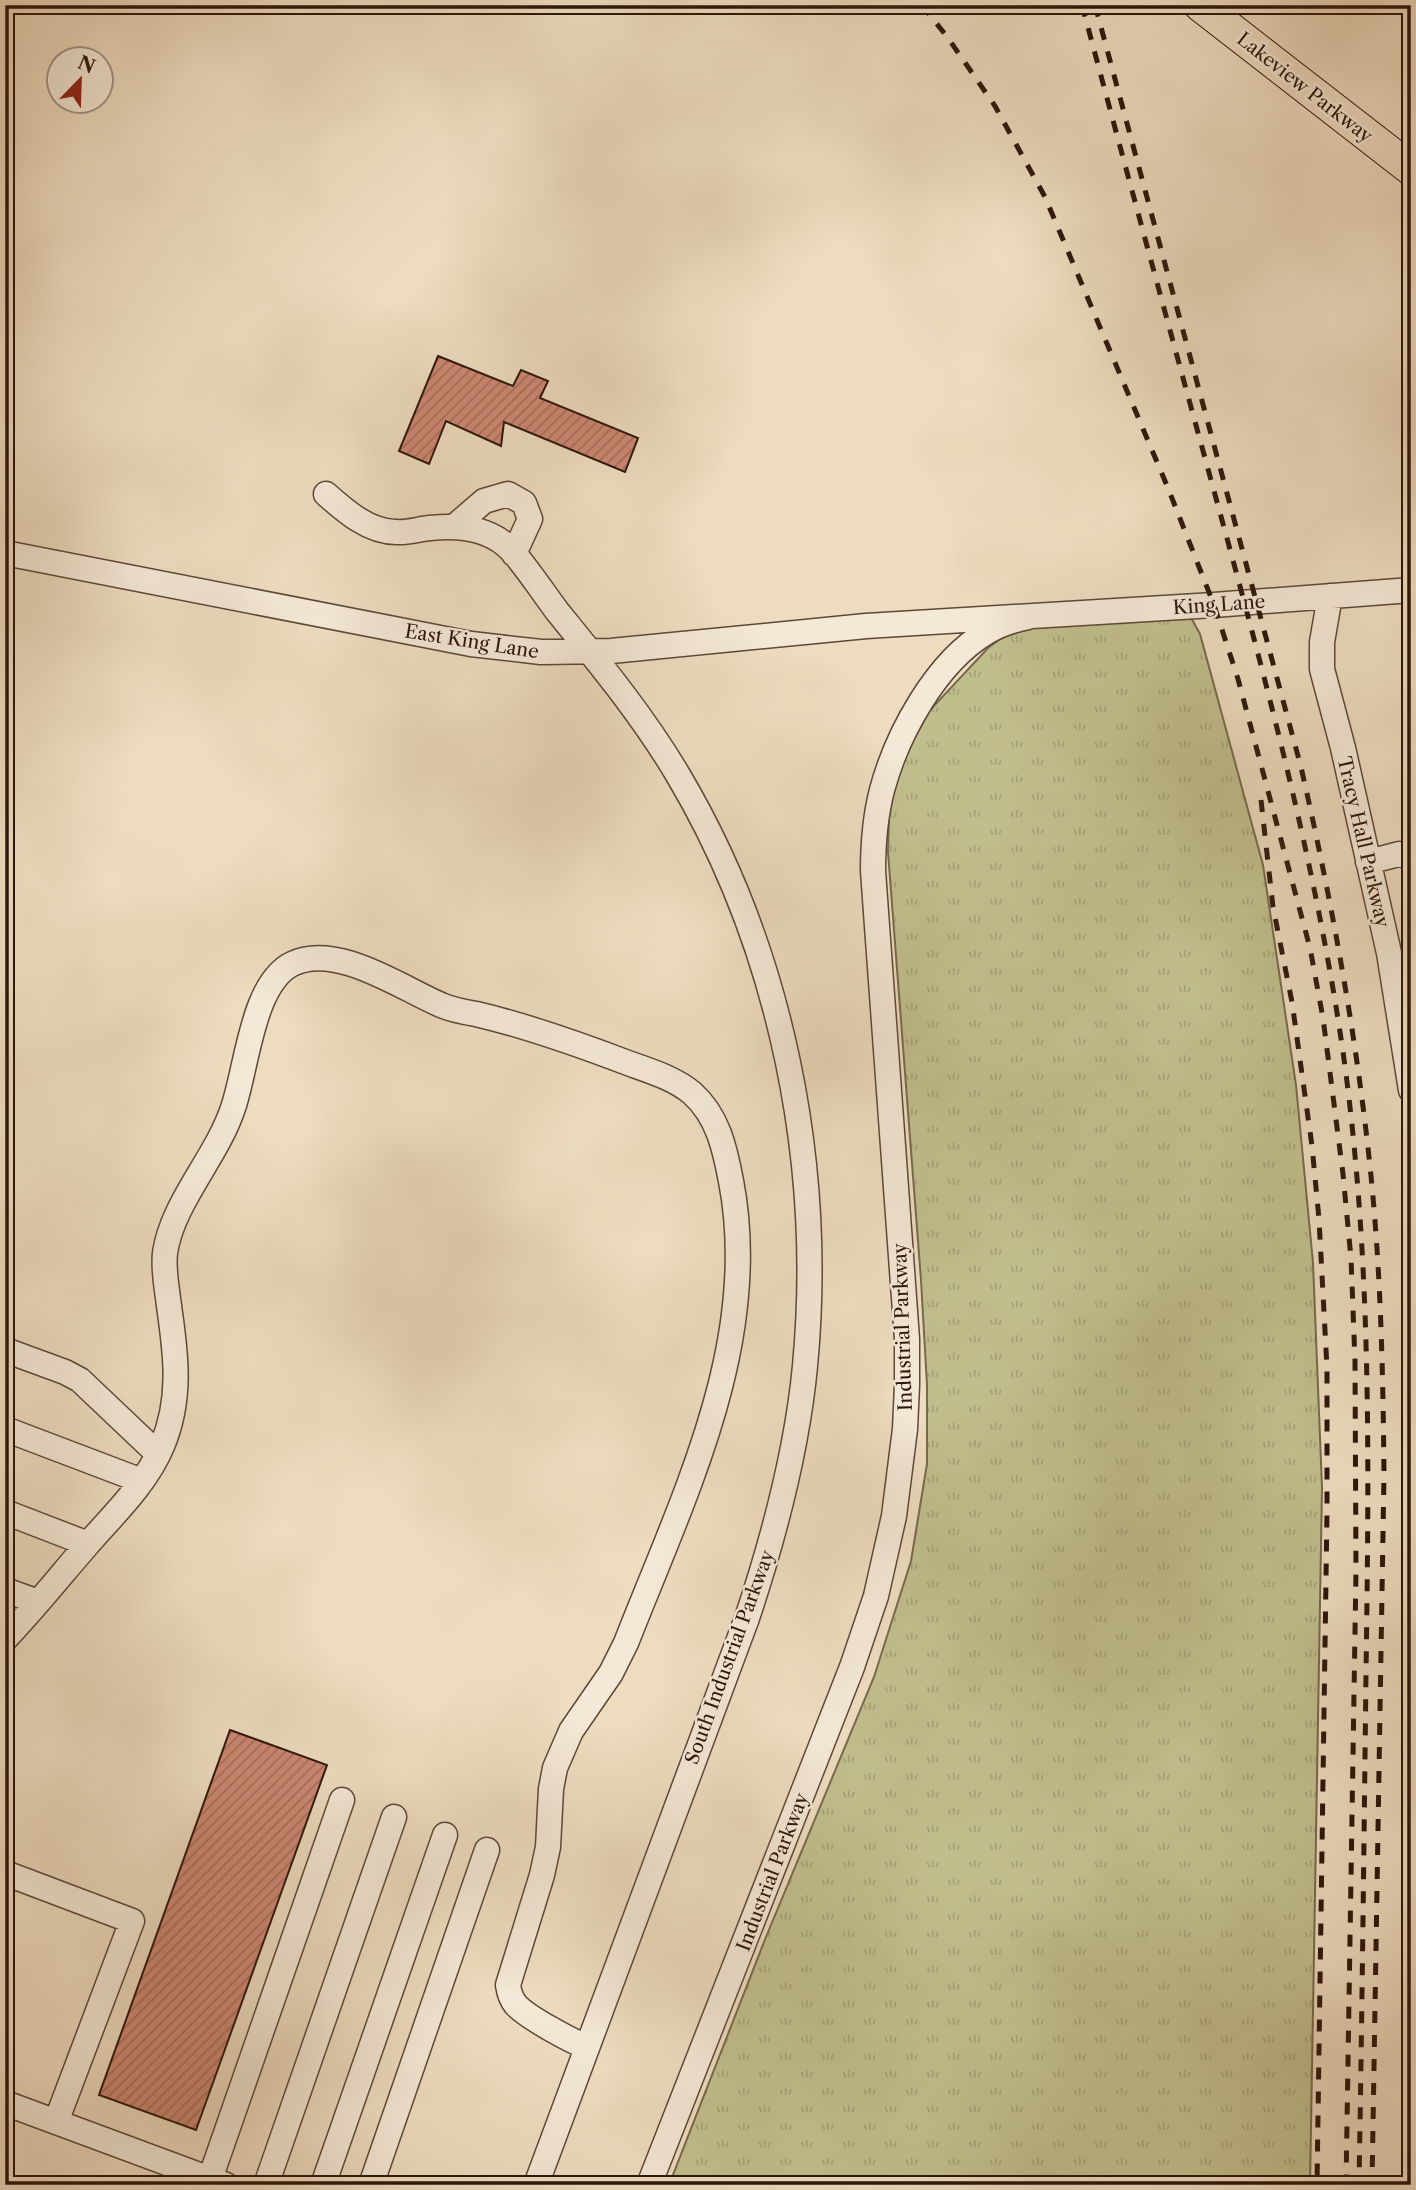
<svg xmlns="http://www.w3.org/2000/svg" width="1416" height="2190" font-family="'Libre Caslon Text',serif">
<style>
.grass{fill:url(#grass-tufts);stroke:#776a4c;stroke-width:2}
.building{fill:url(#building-hatch);stroke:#2d160b;stroke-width:2}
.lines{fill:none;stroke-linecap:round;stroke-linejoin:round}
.minor-casing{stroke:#5d4838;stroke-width:27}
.major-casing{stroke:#2d160b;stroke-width:34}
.minor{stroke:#f4e8d6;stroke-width:24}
.major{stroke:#eedcc0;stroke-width:32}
.rail{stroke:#2d160b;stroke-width:5;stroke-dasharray:12 12;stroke-linecap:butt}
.labels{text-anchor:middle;stroke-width:5;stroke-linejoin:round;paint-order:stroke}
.street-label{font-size:19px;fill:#2d160b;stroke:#f4e8d6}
</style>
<defs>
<pattern id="grass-tufts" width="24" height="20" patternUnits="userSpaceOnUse" patternTransform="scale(1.75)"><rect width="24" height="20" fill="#c1be8d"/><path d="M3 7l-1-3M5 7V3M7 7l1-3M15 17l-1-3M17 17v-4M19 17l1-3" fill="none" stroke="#a6a378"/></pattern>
<pattern id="building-hatch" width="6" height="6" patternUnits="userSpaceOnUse" patternTransform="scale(1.75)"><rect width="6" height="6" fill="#cd8772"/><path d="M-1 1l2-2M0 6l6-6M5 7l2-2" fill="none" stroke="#a76d5c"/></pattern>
</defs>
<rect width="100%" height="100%" fill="#eedcc0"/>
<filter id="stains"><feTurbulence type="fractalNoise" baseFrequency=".00286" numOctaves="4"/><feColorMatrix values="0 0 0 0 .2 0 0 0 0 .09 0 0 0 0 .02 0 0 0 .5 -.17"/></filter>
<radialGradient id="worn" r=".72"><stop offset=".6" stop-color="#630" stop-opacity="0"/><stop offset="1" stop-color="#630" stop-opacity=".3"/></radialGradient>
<path class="grass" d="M1189,614L1200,634L1263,865L1296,1085L1313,1263L1322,1487L1310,2185H669L766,1937L874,1677L911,1561L927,1464V1385L921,1280L888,852L889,815L896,781L911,744L930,710L989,647L1013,630L1046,624Z"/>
<path class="building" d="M438,356L513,386L521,370L548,381L540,398L638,438L625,472L504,422L501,446L446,421L429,464L399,451Z
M230,1730L327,1765L196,2130L99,2095Z"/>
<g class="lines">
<g class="minor-casing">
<path id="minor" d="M326,494C345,511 369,532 396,532C407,533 419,529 430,528C458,525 491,528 512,551C528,569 542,591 557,611C600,664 643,716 678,775C782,950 824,1165 805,1366C797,1451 774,1537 747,1618L536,2185
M455,526L484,501L508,494L524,503L530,519L514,554
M5,553L471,644L541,652L611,651L866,626L1214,605L1411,590
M1330,596L1322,642V669L1343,748L1389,953L1411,1090
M1368,862L1399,854L1411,857
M5,1350L65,1372L80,1380L158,1454
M5,1429L142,1481
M5,1512L88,1544
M5,1590L38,1602
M5,1639C34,1609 60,1576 87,1545C114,1514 146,1484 162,1446C182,1399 176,1354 169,1306C167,1288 163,1271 165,1253C172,1203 217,1157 233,1108C247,1068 252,984 292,964C336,942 401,988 441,1005C452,1010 464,1012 476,1014C528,1026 578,1044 628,1063C650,1071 674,1078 692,1093C718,1116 725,1149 731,1181C762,1342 683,1497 626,1643L611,1673L571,1731L555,1768L551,1789L548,1847L542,1875L508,1985C509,1992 511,1999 516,2005C527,2017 571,2041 587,2047
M5,1873L132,1921L56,2122
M5,2103L226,2185
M210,2179L342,1800
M266,2185L394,1817
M323,2185L445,1835
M371,2185L487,1850
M649,2185L852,1667L876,1596L894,1516L905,1429L907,1385V1339L873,871C873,844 875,817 882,790C897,734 936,662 987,632C1000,624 1014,620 1028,617"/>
</g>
<g class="major-casing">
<path id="major" d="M1200,5L1411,169"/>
</g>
<use href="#minor" class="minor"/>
<use href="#major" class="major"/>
<path class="rail" d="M922,5L948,38L995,106L1045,197L1168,488L1214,605L1238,679L1310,948L1323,1018L1343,1174L1351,1258L1355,1361L1356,1571L1346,2185
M1082,5C1128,177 1175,349 1222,520C1270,696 1317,872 1343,1052C1372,1258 1369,1465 1366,1673C1364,1844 1362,2014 1359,2185
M1095,5L1301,767C1332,903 1357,1038 1371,1176C1381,1275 1383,1375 1384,1474L1372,2185
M1261,800L1273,907L1292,1002L1312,1146L1319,1219L1327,1368V1511L1317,2185"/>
</g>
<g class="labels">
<g class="street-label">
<text transform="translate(1305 87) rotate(38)" y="7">Lakeview Parkway</text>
<text transform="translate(1219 604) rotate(-4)" y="7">King Lane</text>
<text transform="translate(472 641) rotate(9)" y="7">East King Lane</text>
<text transform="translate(1364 842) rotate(77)" y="7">Tracy Hall Parkway</text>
<text transform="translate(902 1327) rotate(-92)" y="7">Industrial Parkway</text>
<text transform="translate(729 1657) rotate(-70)" y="7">South Industrial Parkway</text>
<text transform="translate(772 1872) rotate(-69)" y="7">Industrial Parkway</text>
</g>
</g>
<rect width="1416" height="2190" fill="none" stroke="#eedcc0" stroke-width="28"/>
<rect x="7" y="7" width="1402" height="2176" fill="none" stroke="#2d160b" stroke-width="3.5"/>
<rect x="14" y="14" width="1388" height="2162" fill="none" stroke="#2d160b" stroke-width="2"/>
<g transform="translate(80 80) rotate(23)"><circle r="33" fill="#f4e8d6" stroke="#a49485" stroke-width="2"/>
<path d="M0-5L12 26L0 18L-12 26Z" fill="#8f2418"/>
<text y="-10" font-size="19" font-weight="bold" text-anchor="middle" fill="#2d160b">N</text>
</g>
<rect width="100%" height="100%" filter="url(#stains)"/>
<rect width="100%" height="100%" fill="url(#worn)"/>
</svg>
